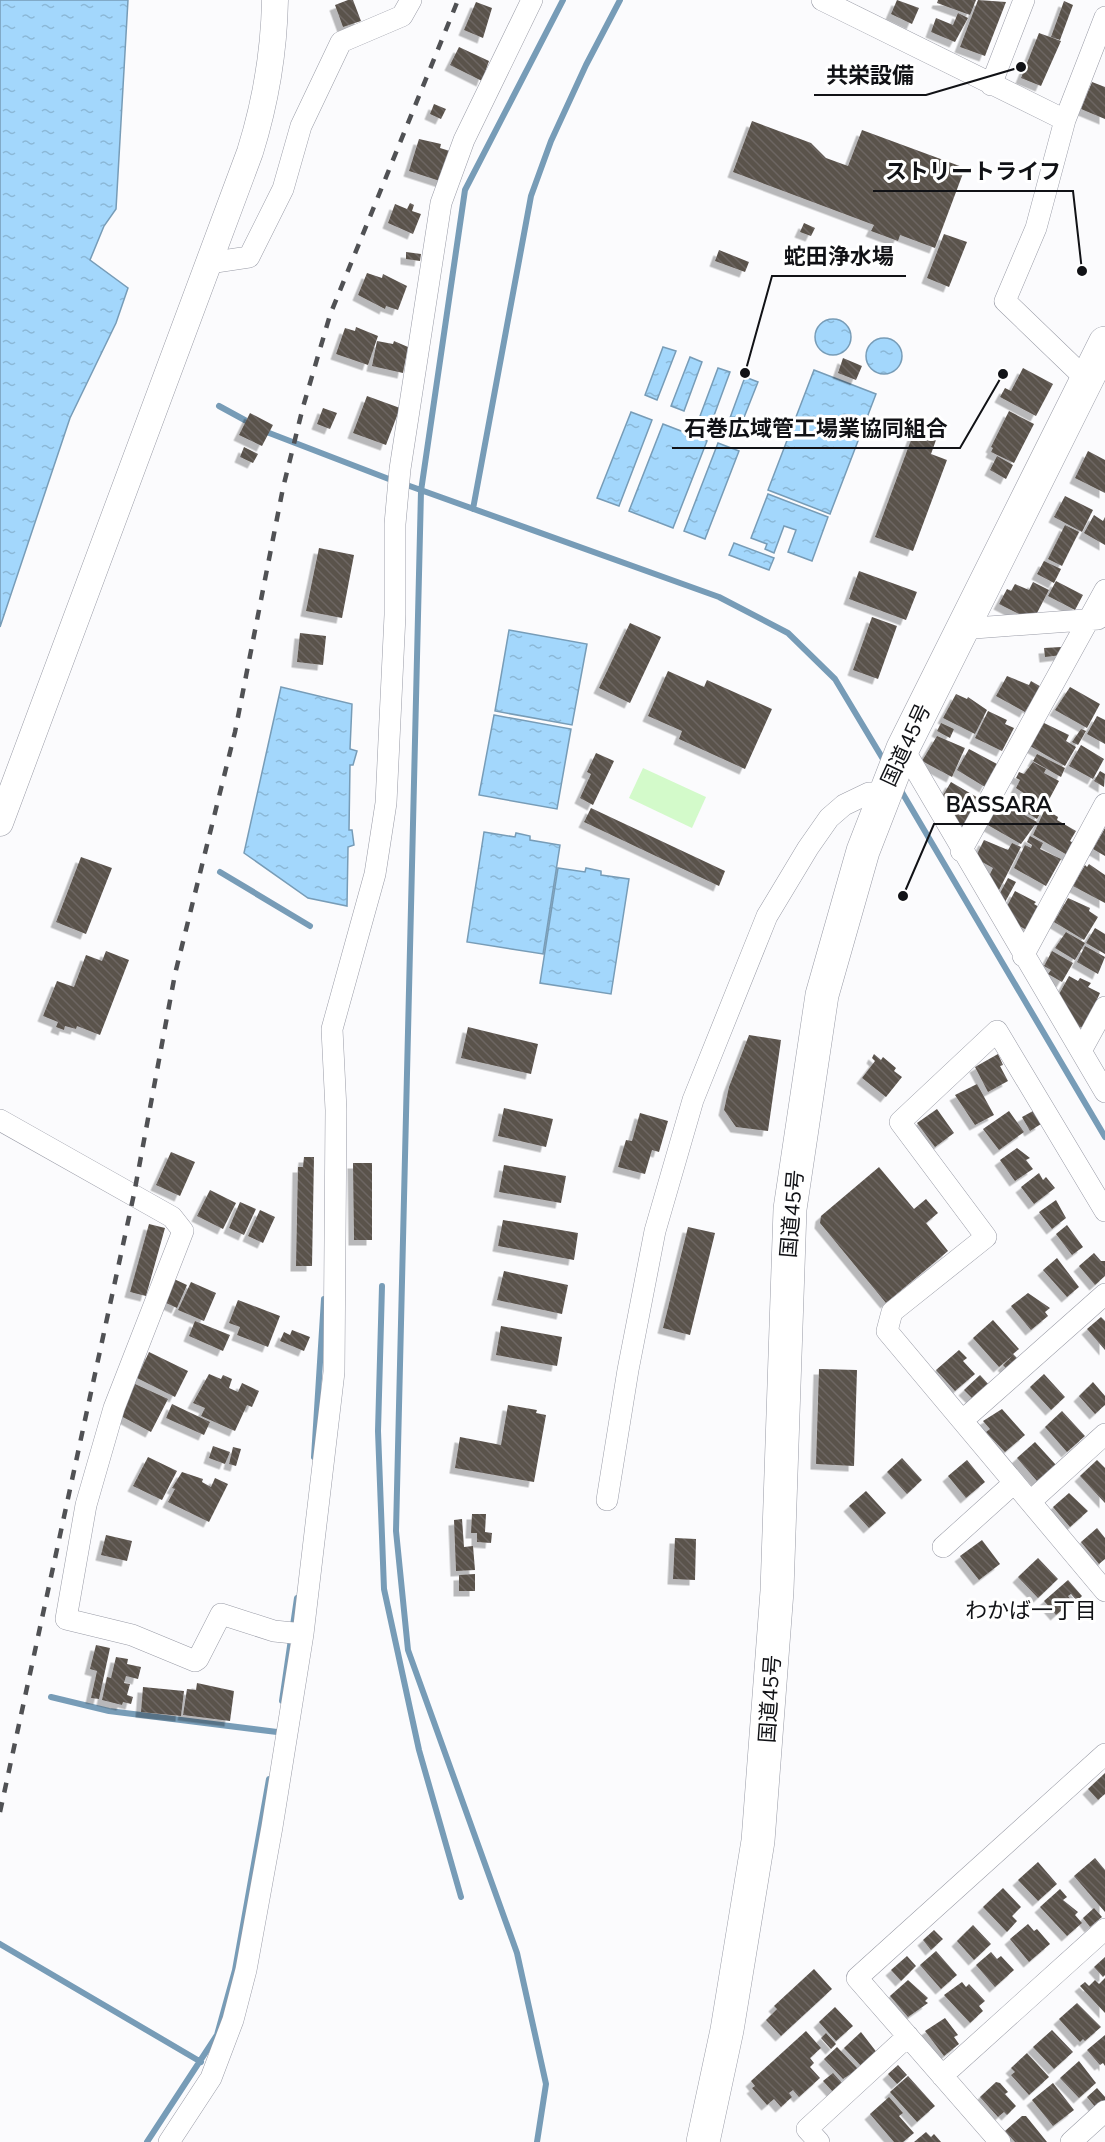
<svg xmlns="http://www.w3.org/2000/svg" width="1105" height="2142" font-family="'Nunito Sans','Noto Sans JP',sans-serif">
<style>
.pitch{fill:#d3faca}
.water{fill:url(#water-ripples);stroke:#779cb7;stroke-width:1.5}
.lines{fill:none;stroke-linecap:round;stroke-linejoin:round}
.stream{stroke:#779cb7;stroke-width:6}
.building{fill:url(#building-back-hatch);filter:url(#shadow)}
.minor-casing{stroke:#999ba6;stroke-width:22}
.tertiary-casing{stroke:#999ba6;stroke-width:27}
.trunk-casing{stroke:#999ba6;stroke-width:34}
.minor{stroke:#fff;stroke-width:21}
.tertiary{stroke:#fff;stroke-width:26}
.trunk{stroke:#fff;stroke-width:33}
.rail{stroke:#505154;stroke-width:4.5;stroke-dasharray:10 10;stroke-linecap:butt}
.labels{text-anchor:middle;stroke-width:6;stroke-linejoin:round;paint-order:stroke}
.street-label{font-size:21px;fill:#111216;stroke:#fff}
.neighbourhood-label{font-size:22px;fill:#111216;stroke:#fff}
.leader{fill:none;stroke:#111216;stroke-width:2}
.callout-dot{fill:#111216;stroke:#fff;stroke-width:2}
.callout-label{font-size:22px;text-anchor:middle;font-weight:bold;fill:#111216;stroke:#fff;stroke-width:6;stroke-linejoin:round;paint-order:stroke}
</style>
<defs>
<pattern id="water-ripples" width="26" height="14" patternUnits="userSpaceOnUse" patternTransform="scale(1.5)"><rect width="26" height="14" fill="#a3d7fc"/><path d="M2 4q2-2 4 0t4 0M15 11q2-2 4 0t4 0" fill="none" stroke="#8bb8d7"/></pattern>
<pattern id="building-back-hatch" width="6" height="6" patternUnits="userSpaceOnUse" patternTransform="scale(1.5)"><rect width="6" height="6" fill="#5a524c"/><path d="M-1 5l2 2M0 0l6 6M5-1l2 2" fill="none" stroke="#6d6662"/></pattern>
<filter id="shadow"><feDropShadow dx="-5.5" dy="5.5" stdDeviation="0" flood-color="#0004"/></filter>
</defs>
<rect width="100%" height="100%" fill="#fbfbfd"/>
<path class="pitch" d="M643,768L706,797L692,828L629,798Z"/>
<path class="water" d="M0,0H128L116,209L104,226L90,260L128,288L116,323L70,418L0,627Z
M815 337a18 18 0 1 1 36 0a18 18 0 1 1-36 0Z
M866 356a18 18 0 1 1 36 0a18 18 0 1 1-36 0Z
M663,347L676,351L657,400L645,395Z
M690,357L702,362L684,411L671,406Z
M718,368L730,372L712,421L700,416Z
M814,370L876,394L830,514L768,490Z
M745,377L758,382L739,430L727,426Z
M631,412L652,420L619,506L597,498Z
M663,424L707,441L673,528L629,511Z
M718,443L739,451L705,539L684,531Z
M768,494L828,517L812,561L788,552L796,530L784,526L774,553L765,549L767,544L751,538Z
M734,543L774,558L769,570L729,555Z
M509,630L587,644L572,725L495,711Z
M281,687L352,704L350,749L357,751L353,765H350L349,830H352L354,845L348,847L347,906L308,898L244,853Z
M494,715L571,729L557,809L479,795Z
M484,832L515,837L516,833L530,836V840L560,845L543,954L467,942Z
M558,868L585,872L586,868L601,871V875L629,879L611,994L540,983Z"/>
<g class="lines">
<path class="stream" d="M219,406L252,424
M264,431L394,481
M404,484L719,597L788,633L835,679L886,764
M473,509L531,196L551,141L586,65L620,0
M900,789L1105,1137
M220,872L310,926
M382,1286L378,1431L384,1589L419,1750L461,1897
M314,1457L324,1299
M51,1697L109,1711L277,1732
M282,1701L297,1598
M0,1944L201,2062
M147,2142L217,2035L235,1970L269,1779
M537,2142L546,2084L517,1953L408,1650L396,1531L421,491L465,190L563,0"/>
</g>
<path class="building" d="M348,0H353L361,21L343,27L335,5Z
M897,0L919,8L912,24L891,14Z
M938,0H976L970,15L937,3Z
M978,0L1006,2L985,56L960,47Z
M1064,1L1073,5L1060,40L1051,37Z
M476,2L492,8L483,38L464,30Z
M958,13L968,18L955,42L931,32L936,18L953,25Z
M1039,33L1061,41L1041,86L1021,78Z
M459,47L489,61L482,81L450,65Z
M1092,82L1105,87V119L1081,109Z
M434,104L446,109L441,119L430,114Z
M752,121L811,143L826,158L848,166L862,130L965,168L935,248L900,235L898,241L871,231L874,225L733,172Z
M419,139L441,144L440,148L453,152L443,182L409,171Z
M410,203L414,205L412,211L421,214L413,234L388,223L395,204L407,209Z
M804,223L815,228L811,236L800,232Z
M944,234L967,242L949,287L927,278Z
M719,250L749,262L745,272L715,261Z
M406,252L421,254L420,261L406,259Z
M367,273L382,278L383,274L407,286L398,310L386,306L385,309L358,295Z
M356,327L378,336L368,365L336,354L345,328L355,331Z
M377,341L393,344L394,341L408,347L403,373L372,366Z
M843,358L862,366L856,380L838,373Z
M1023,368L1053,384L1036,416L1000,397L1005,388L1011,391Z
M367,396L400,408L386,445L353,433Z
M323,408L337,413L330,429L317,424Z
M1009,411L1034,424L1014,463L991,452L993,448L991,447Z
M250,413L273,425L262,446L239,435Z
M914,432L936,440L931,454L947,460L913,551L875,537Z
M244,447L258,454L253,463L240,457Z
M1088,451L1105,460V493L1075,478Z
M997,456L1013,465L1006,479L990,470Z
M1065,496L1093,510L1082,532L1054,517Z
M1094,515L1103,521L1105,517V545L1084,533Z
M1065,525L1079,532L1062,566L1048,559Z
M319,548L354,555L342,618L306,611Z
M1044,561L1061,569L1054,583L1037,574Z
M859,571L917,592L906,620L849,599Z
M1056,581L1083,595L1075,610L1048,596Z
M1033,582L1049,590L1037,613L1023,616L999,604L1007,589L1011,591L1015,584L1029,590Z
M872,617L897,626L878,679L853,670Z
M630,623L661,637L630,703L599,688Z
M300,633L326,636L323,665L297,662Z
M1061,647L1062,655L1045,657L1044,648Z
M668,671L704,687L707,680L772,709L745,769L679,739L682,731L648,716Z
M1007,676L1029,685L1031,681L1043,688L1032,709L1028,707L1025,712L996,696Z
M1070,687L1100,704L1087,728L1055,710Z
M956,694L967,699L968,697L987,710L975,734L943,718Z
M988,711L1007,720L1005,724L1014,728L1002,751L975,738Z
M1097,716L1105,720V744L1087,734Z
M941,723L954,729L950,738L937,731Z
M1044,723L1069,735L1066,741L1076,747L1065,766L1030,746Z
M1081,729L1086,731L1078,745L1072,742Z
M937,736L965,748L952,777L922,761Z
M1081,745L1104,759L1093,779L1069,766Z
M969,749L997,764L985,787L957,770Z
M596,753L614,761L593,805L580,798L591,774L587,772Z
M1037,754L1065,768L1061,777L1033,761Z
M1033,762L1046,769L1044,773L1059,781L1045,807L1016,788L1020,780L1016,778L1019,772L1024,774Z
M1100,771L1105,774L1104,787L1094,781Z
M951,782L980,799L964,827L947,813L951,807L940,800Z
M1001,802L1037,822L1021,844L986,824Z
M1033,802L1043,809L1037,819L1027,813Z
M591,808L725,871L719,886L584,822Z
M1045,809L1058,817L1057,820L1076,831L1070,841L1075,844L1069,856L1033,835Z
M1105,828V856L1093,849Z
M1030,836L1043,843L1040,849L1061,859L1046,886L1014,868L1025,845L1031,848L1032,845L1027,842Z
M984,840L1008,850L1012,843L1021,847L996,896L987,880L993,868L975,858Z
M81,857L112,868L86,934L56,922Z
M1089,864L1105,875V903L1073,886L1085,865L1087,867Z
M1008,878L1016,882L1004,904L999,895Z
M1015,891L1036,902L1034,904L1039,907L1027,930L1017,925L1018,922L1011,919L1013,914L1005,910Z
M1068,898L1090,908L1089,911L1098,917L1084,940L1054,922Z
M1095,928L1105,934V954L1086,943Z
M1066,932L1085,943L1075,960L1055,948Z
M1085,946L1105,957L1098,974L1077,962Z
M106,951L129,960L100,1035L77,1026L76,1029L65,1026L64,1030L56,1027L58,1022L43,1016L57,981L74,987L86,955L102,961Z
M1052,951L1073,963L1062,982L1048,974L1051,970L1044,966Z
M1069,976L1078,981L1080,978L1091,983L1088,987L1100,993L1085,1026L1075,1029L1057,998Z
M468,1027L538,1044L531,1074L461,1058Z
M749,1035L781,1040L768,1131L736,1127L724,1110L729,1087Z
M874,1054L881,1060L883,1057L896,1068L894,1071L902,1077L886,1097L862,1078L875,1061L872,1058Z
M998,1054L1003,1065L1000,1066L1008,1081L988,1092L975,1067Z
M977,1084L994,1115L975,1125L955,1095Z
M504,1108L553,1119L546,1147L498,1136Z
M937,1109L954,1133L935,1147L917,1123Z
M1009,1111L1024,1132L999,1150L983,1129Z
M1033,1111L1041,1124L1030,1131L1022,1117Z
M640,1113L668,1121L659,1152L652,1150L645,1174L618,1167L626,1140L632,1141Z
M1017,1148L1030,1158L1026,1160L1033,1169L1015,1181L1000,1160Z
M171,1152L195,1162L180,1196L156,1185Z
M304,1157H314L312,1266H296L298,1167H303Z
M353,1163H372V1240H354Z
M504,1165L566,1176L561,1203L499,1192Z
M879,1167L914,1209L926,1199L938,1213L926,1223L948,1251L886,1303L820,1223L821,1216Z
M1039,1173L1043,1180L1046,1177L1055,1188L1034,1204L1021,1187Z
M210,1190L236,1203L223,1229L197,1216Z
M1056,1200L1066,1218L1052,1229L1039,1212Z
M240,1202L256,1209L244,1235L229,1228Z
M260,1210L275,1217L263,1243L248,1236Z
M503,1220L578,1233L574,1260L498,1246Z
M149,1224L165,1228L146,1296L130,1292Z
M1067,1225L1083,1247L1072,1255L1056,1234Z
M688,1227L715,1233L690,1335L663,1328Z
M1094,1253L1101,1261H1105V1276L1095,1285L1079,1266Z
M1057,1258L1079,1287L1067,1297L1043,1270Z
M504,1271L568,1285L562,1314L497,1300Z
M174,1279L187,1285L177,1308L164,1302Z
M191,1282L216,1293L204,1321L178,1310Z
M1028,1293L1050,1308L1045,1312L1048,1316L1031,1330L1011,1306Z
M238,1300L280,1316L268,1347L237,1335L240,1327L229,1323Z
M1101,1317L1105,1321V1350L1087,1329Z
M993,1320L1019,1349L1013,1354L1019,1360L1008,1370L1003,1365L1012,1356L999,1367L973,1338Z
M195,1321L230,1335L223,1351L189,1336Z
M501,1326L562,1337L557,1366L496,1355Z
M292,1330L310,1337L304,1351L280,1341L284,1332L290,1335Z
M959,1350L967,1358L963,1361L975,1374L955,1391L936,1370Z
M149,1352L188,1371L175,1397L137,1378Z
M819,1369L857,1370L854,1466L816,1464Z
M209,1374L221,1379L223,1375L232,1379L229,1388L238,1392L242,1383L259,1391L252,1407L247,1405L235,1431L201,1416L205,1408L193,1403Z
M1044,1374L1065,1397L1051,1410L1030,1387Z
M980,1375L990,1386L974,1400L964,1390Z
M1093,1382L1105,1396V1405L1095,1414L1079,1396Z
M135,1384L168,1399L151,1432L119,1415Z
M172,1404L210,1422L204,1435L166,1418Z
M508,1405L537,1410L536,1413L546,1415L534,1482L455,1468L460,1437L501,1445Z
M1002,1409L1025,1435L1005,1452L986,1432L990,1429L983,1421Z
M1062,1411L1085,1436L1067,1452L1045,1427Z
M1035,1442L1056,1465L1037,1481L1017,1458Z
M213,1446L230,1452L225,1464L209,1458Z
M233,1447L241,1449L236,1466L229,1464Z
M148,1457L177,1471L162,1500L133,1486Z
M902,1458L922,1480L907,1494L887,1472Z
M967,1460L985,1482L966,1498L948,1476Z
M1097,1460L1105,1468V1503L1080,1476Z
M182,1472L203,1479L202,1482L211,1487L215,1478L228,1484L209,1522L168,1502L175,1489L172,1488Z
M866,1491L886,1513L869,1528L849,1506Z
M1069,1493L1088,1511L1070,1527L1053,1507Z
M472,1514H486L485,1532L492,1533L491,1543L477,1542V1533H471Z
M462,1519L464,1547L473,1546L475,1570L456,1571L454,1520Z
M1097,1528L1105,1538V1559L1099,1564L1081,1542Z
M106,1535L132,1541L127,1561L101,1555Z
M675,1538L696,1539L695,1580L673,1579Z
M982,1540L1000,1564L979,1580L960,1556Z
M1038,1558L1058,1579L1038,1598L1018,1577Z
M475,1574V1591H459V1575Z
M1068,1580L1082,1596L1077,1601L1071,1594L1068,1596L1072,1601L1056,1615L1044,1601Z
M96,1645L110,1648L99,1699L91,1698L97,1671L90,1669Z
M116,1657L128,1659L127,1664L141,1667L138,1679L126,1676L124,1683L130,1684L127,1695L133,1697L131,1704L123,1702L122,1705L102,1700L107,1677L111,1678Z
M197,1683L234,1691L230,1721L183,1715L187,1689L196,1690Z
M143,1687L184,1691L181,1716L141,1712Z
M1105,1773V1794L1098,1800L1088,1789Z
M1095,1858L1105,1870V1912L1074,1876Z
M1038,1862L1057,1884L1038,1901L1018,1880Z
M1003,1888L1021,1907L1012,1916L1017,1921L1007,1932L983,1907Z
M1060,1889L1067,1897L1063,1900L1078,1912L1075,1915L1082,1923L1067,1936L1040,1907Z
M1094,1908L1102,1917L1090,1927L1083,1918Z
M1028,1924L1034,1931L1037,1929L1050,1944L1029,1962L1010,1939Z
M973,1925L991,1944L974,1960L957,1941Z
M934,1930L943,1939L931,1950L923,1940Z
M936,1951L957,1975L941,1989L920,1965Z
M991,1952L997,1959L1001,1956L1014,1970L995,1987L976,1965Z
M907,1956L916,1966L901,1981L891,1970Z
M1105,1957V1975L1103,1977L1094,1967Z
M814,1969L832,1989L781,2036L766,2020L777,2009L774,2006Z
M1105,1978V2013L1080,1986L1085,1982L1089,1986L1095,1980L1099,1984Z
M908,1980L928,1998L925,2001L928,2003L908,2017L890,1996Z
M962,1982L966,1987L969,1984L985,2001L979,2006L983,2011L970,2023L944,1995Z
M1077,2003L1101,2027L1085,2041L1083,2039L1080,2042L1059,2019Z
M835,2007L853,2026L836,2041L819,2022Z
M945,2018L958,2035L954,2037L959,2044L944,2056L925,2031Z
M1052,2030L1073,2052L1054,2069L1033,2047Z
M806,2031L821,2048L810,2058L814,2063L810,2067L820,2078L799,2097L793,2090L789,2093L792,2097L781,2107L774,2099L767,2105L752,2088L755,2086L751,2081Z
M861,2032L878,2054L863,2068L844,2048Z
M826,2033L836,2044L831,2049L821,2038Z
M1105,2035V2066L1103,2063L1100,2065L1087,2050Z
M837,2047L858,2069L843,2079L824,2059Z
M1027,2053L1049,2077L1029,2095L1011,2075L1015,2072L1011,2068Z
M1079,2061L1096,2083L1079,2098L1060,2078Z
M898,2065L907,2075L897,2084L888,2074Z
M833,2073L842,2083L833,2092L823,2081Z
M908,2076L935,2106L917,2122L890,2092Z
M996,2082L1000,2083L1008,2092L1005,2094L1016,2106L1007,2115L1004,2112L998,2117L980,2097Z
M1053,2083L1074,2110L1053,2126L1032,2100Z
M1097,2088L1105,2097V2101L1096,2108L1087,2097Z
M889,2097L903,2113L899,2116L914,2133L903,2142H894L870,2114Z
M1022,2116H1026L1047,2142H1015L1005,2131Z
M926,2132L931,2137L934,2134L941,2142H914Z"/>
<g class="lines">
<g class="minor-casing">
<path id="minor" d="M822,0L1065,120
M991,85L1024,0
M209,263L249,257L283,189L301,126L341,42L402,16L411,0
M1088,381L1005,301L1036,228L1065,120L1105,17
M961,629L1098,619
M903,748L1105,1092
M961,851L1105,590
M1023,956L1105,804
M1081,1051L1105,1007
M0,1120L172,1217L183,1231L114,1408L86,1505L66,1619L132,1635L195,1661L198,1659L221,1614L274,1631L303,1634
M1105,1211L997,1031L900,1122L986,1237L892,1312L887,1331L1105,1591
M963,1420L1105,1294
M607,1500L628,1370L655,1231L693,1100L767,916L808,848L829,818L844,805L869,793H883
M1031,1501L1105,1434
M943,1547L1014,1483
M942,2076L1105,1929
M169,2142L211,2078L233,2020L246,1970L272,1827L303,1634L334,1372L336,1110L332,1029L375,874L386,803L395,615V524L400,469L441,203L464,140L532,0
M819,2142L807,2129L908,2036
M1000,2142L857,1978L1105,1754
M1071,2142L1105,2111"/>
</g>
<g class="tertiary-casing">
<path id="tertiary" d="M0,823L250,152C266,101 274,53 275,0"/>
</g>
<g class="trunk-casing">
<path id="trunk" d="M703,2142L727,2030L758,1841L777,1591L790,1209L822,995L863,851L903,748L1105,343"/>
</g>
<use href="#minor" class="minor"/>
<use href="#tertiary" class="tertiary"/>
<use href="#trunk" class="trunk"/>
<path class="rail" d="M0,1812L134,1194L175,974L235,732L283,488L303,407L330,315L458,0"/>
</g>
<g class="labels">
<g class="street-label">
<text transform="translate(906 745) rotate(-65)" y="7">国道45号</text>
<text transform="translate(792 1214) rotate(-85)" y="7">国道45号</text>
<text transform="translate(770 1699) rotate(-86)" y="7">国道45号</text>
</g>
<g class="neighbourhood-label">
<text x="1031" y="1618">わかば一丁目</text>
</g>
</g>
<path class="leader" d="M1021 67L926 95H814M1082 271L1073 191H873M745 373L772 276H906M1003 374L960 448H672M903 896L934 824H1065"/>
<g class="callout-dot">
<circle cx="1021" cy="67" r="6"/>
<circle cx="1082" cy="271" r="6"/>
<circle cx="745" cy="373" r="6"/>
<circle cx="1003" cy="374" r="6"/>
<circle cx="903" cy="896" r="6"/>
</g>
<g class="callout-label">
<text x="870" y="83">共栄設備</text>
<text x="973" y="179">ストリートライフ</text>
<text x="839" y="264">蛇田浄水場</text>
<text x="816" y="436">石巻広域管工場業協同組合</text>
<text x="999" y="812">BASSARA</text>
</g>
</svg>
